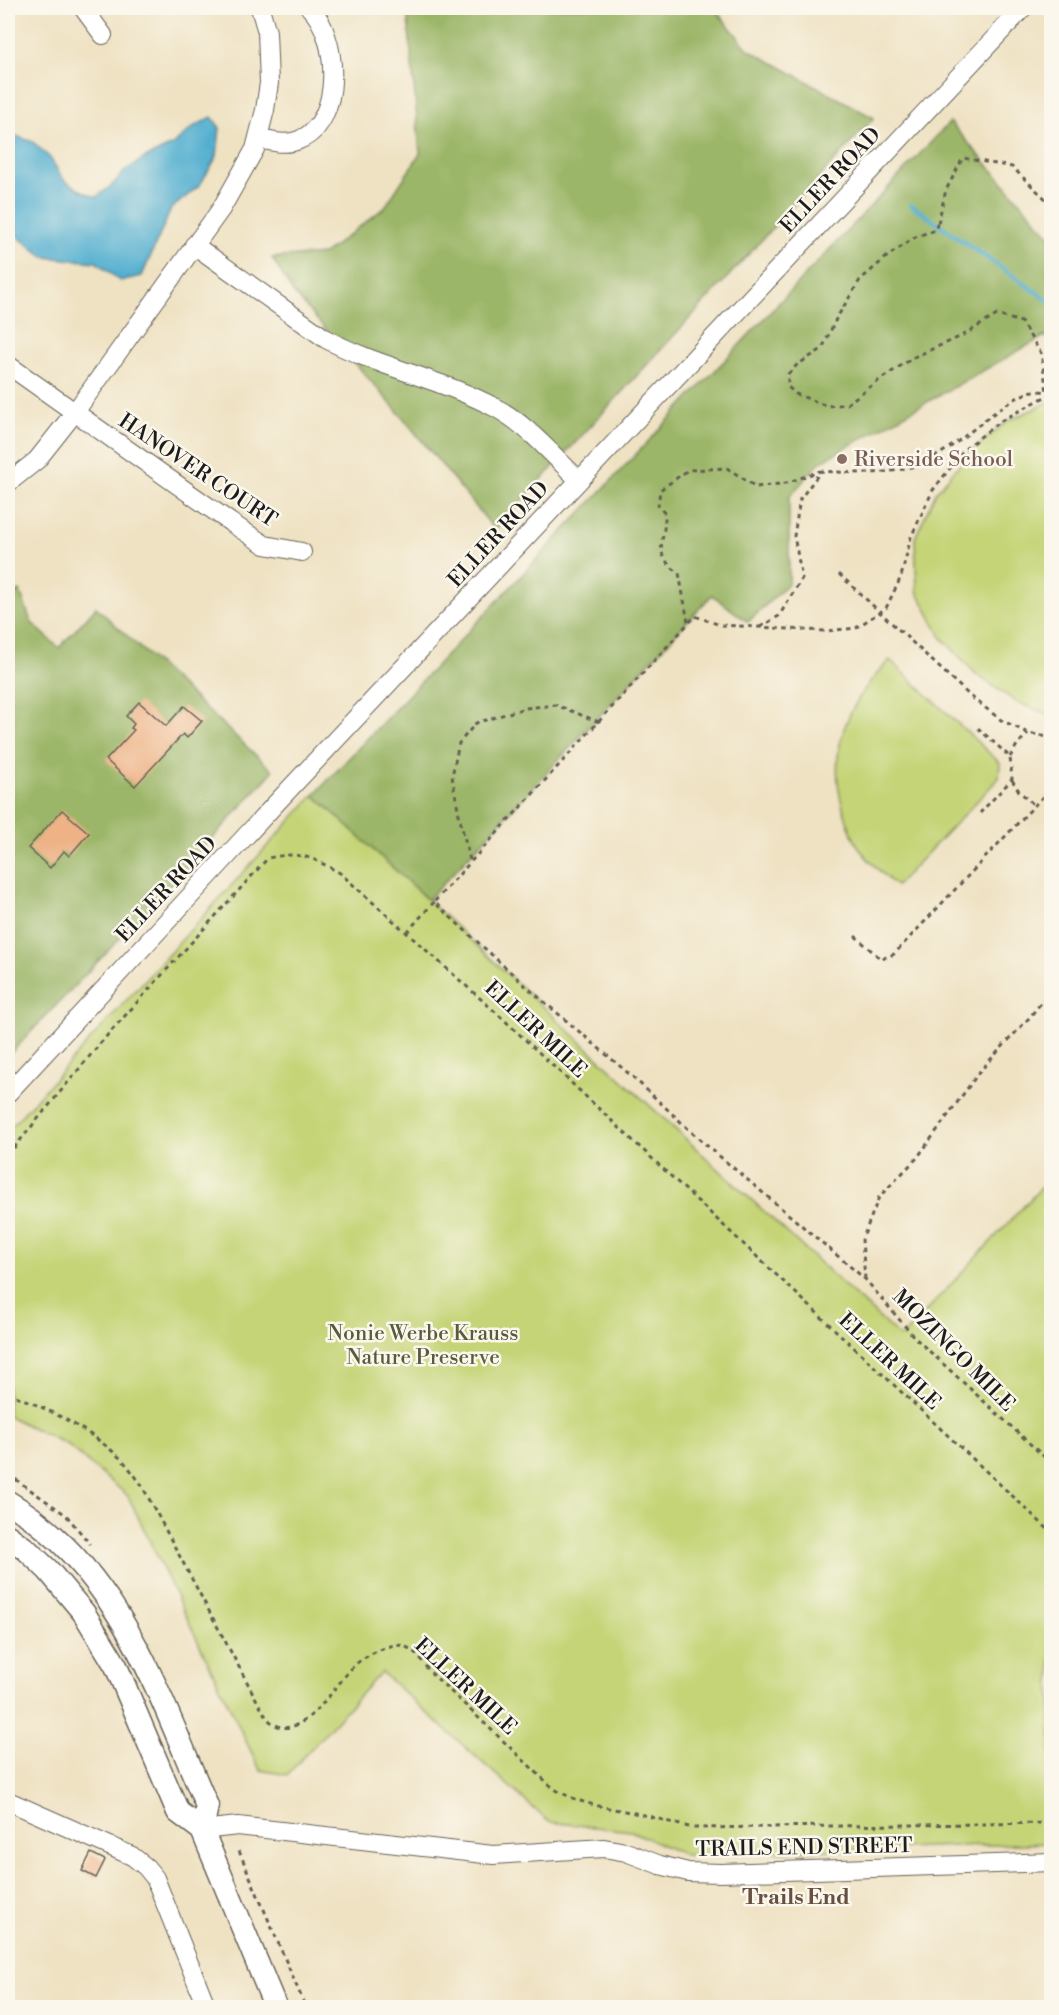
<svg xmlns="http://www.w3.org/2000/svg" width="1059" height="2015" font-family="'Libre Bodoni',serif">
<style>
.green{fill:#c4d476;stroke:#707849;stroke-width:1.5}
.forest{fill:#9bb667;stroke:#5c6942;stroke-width:1.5}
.water{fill:#52afd0;stroke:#376676;stroke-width:1.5}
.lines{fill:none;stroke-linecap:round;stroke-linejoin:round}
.stream{stroke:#52afd0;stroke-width:4.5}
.building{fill:#eeb286}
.minor-casing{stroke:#666156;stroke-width:20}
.major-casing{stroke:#666156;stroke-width:25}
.path{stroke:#666156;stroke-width:3;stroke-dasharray:4.5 4.5;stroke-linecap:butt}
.minor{stroke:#fff;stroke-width:18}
.major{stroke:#fff;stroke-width:22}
.education-dot{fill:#8d6e63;stroke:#fbf7ec;stroke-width:2}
.labels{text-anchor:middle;stroke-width:5;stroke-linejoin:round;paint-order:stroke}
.street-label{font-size:21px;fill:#1c1c1c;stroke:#fbf7ec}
.education-label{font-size:21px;fill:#785e54;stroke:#fbf7ec;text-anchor:start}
.park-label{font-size:21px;fill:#575c3c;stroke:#fbf7ec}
.neighbourhood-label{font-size:22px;font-weight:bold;fill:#665041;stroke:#fbf7ec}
</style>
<rect width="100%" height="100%" fill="#fbf7ec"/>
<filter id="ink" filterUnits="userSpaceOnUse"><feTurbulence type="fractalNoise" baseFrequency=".0167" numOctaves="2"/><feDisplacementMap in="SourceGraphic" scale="12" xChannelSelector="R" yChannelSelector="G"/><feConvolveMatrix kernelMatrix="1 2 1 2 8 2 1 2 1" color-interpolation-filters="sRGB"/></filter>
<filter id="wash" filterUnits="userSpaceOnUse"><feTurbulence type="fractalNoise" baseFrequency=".008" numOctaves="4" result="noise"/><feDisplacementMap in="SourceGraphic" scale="24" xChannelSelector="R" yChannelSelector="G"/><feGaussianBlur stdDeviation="1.35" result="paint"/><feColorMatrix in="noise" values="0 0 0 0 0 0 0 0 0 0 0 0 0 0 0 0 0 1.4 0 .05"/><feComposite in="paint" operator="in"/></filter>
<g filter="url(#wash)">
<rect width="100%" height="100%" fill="#efe2c3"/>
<path class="green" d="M1051,401V715L1018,703L977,675L941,637L917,591L915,538L936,492L970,452L1008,421Z
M890,660L1000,763L999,778L896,886C883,874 868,862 858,846C851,835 847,821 843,808C826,749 848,701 890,660Z
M314,795L901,1338L1051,1177V1843L685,1855L631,1831L549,1822L381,1672L287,1775L260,1770L128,1496L66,1444L8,1416V1130Z"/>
<path class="forest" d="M407,8H714L748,49L874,118L495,530L404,419L292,291L272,258L324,254L385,207L420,154Z
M950,122L1051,237V342L1045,336L820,462L789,497V583L748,622L712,595L428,900L314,795Z
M20,591L31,622L59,648L96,607L273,771L180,875L8,1056V597Z"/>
<path class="water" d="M212,117L220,128L217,156L200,185L171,209L142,276L120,281L96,262L44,257L8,229V133L33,142L50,158L64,180L82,191L96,197L111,186L126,170L145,158L174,144L193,127Z"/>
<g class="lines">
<path class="stream" d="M911,205L1052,303"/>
</g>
<g id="blocks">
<path class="building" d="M139,702L166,726L184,706L202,721L187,738L183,734L135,786L106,760L134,730L131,728L134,724L126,716Z
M62,810L89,833L69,856L64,851L50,868L28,848Z
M91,1853L105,1860L96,1878L82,1871Z"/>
</g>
</g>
<g filter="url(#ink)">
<use href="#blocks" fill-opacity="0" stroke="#666156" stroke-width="1.5"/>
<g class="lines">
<g class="minor-casing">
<path id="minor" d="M83,8L103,35
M258,139C272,141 285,146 299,140C344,122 339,36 310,8
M194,245L326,339C380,368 442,379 496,408C528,425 553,456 579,480
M8,365L230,522L265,545L302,552
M8,483L37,460L75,412L221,209L255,149L265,110L269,83L267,32L260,8
M8,1093L280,799L1023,8
M8,1801L132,1856L146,1867L155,1878L207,2008
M202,1830L238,1826L493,1855L604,1848L626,1852L660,1865L688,1872L721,1873L1052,1862"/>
</g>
<g class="major-casing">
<path id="major" d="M8,1502C119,1568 158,1693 207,1806L202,1830
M8,1536L27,1550L48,1570L84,1613L116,1666L178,1812L202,1830L276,2008"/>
</g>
<path class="path" d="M937,223L936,230L917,236L889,255L860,280L836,319L822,349L797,365L788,374V387L796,394L827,406L847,404L872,385L914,357L962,336L997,315L1021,322L1041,353L1047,392
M938,223L946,190L963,158L1012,167L1052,205
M1052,393L999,422L965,449L933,490L911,537L901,577L886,608L856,628L826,631L720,625L695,616L434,902L529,989L634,1078L698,1138L865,1279L915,1338L1052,1464
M839,574L969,695L1001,720L1028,733L1052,738
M688,622L679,573C650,552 666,543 665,513L658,507L660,490L688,470L727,468L756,487L786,483L820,471
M760,627L779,616L802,578L794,536L800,499L821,471C853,473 886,476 917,465C960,449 987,410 1029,392C1034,390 1041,391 1047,392
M978,728L1010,757L1012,779L980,813
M1010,757L1017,745L1028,733
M1012,780L1019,791L1034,805
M470,860L460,820L452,776L459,743L476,723L525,708L556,705L599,722
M407,932L434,902
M855,936L881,959L894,954L1052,787
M8,1155L103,1040L268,858C302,851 311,857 340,873L501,1017L1052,1533
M865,1279L862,1240L879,1197L917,1158L980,1071L1029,1018L1052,989
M8,1393C45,1407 89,1429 119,1457C127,1464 133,1474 140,1482L262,1710C264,1713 267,1719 270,1721C298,1747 334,1688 350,1670C358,1661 369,1654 380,1650C388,1646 397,1643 406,1647C416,1651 423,1662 428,1670L553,1788C584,1807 609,1807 644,1815C661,1819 677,1825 694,1828L1052,1823
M8,1474L66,1515L90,1544
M239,1851L306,2008"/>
<use href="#minor" class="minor"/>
<use href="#major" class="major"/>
</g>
</g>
<circle class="education-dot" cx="842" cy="459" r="6"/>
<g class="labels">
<g class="street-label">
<text transform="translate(830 180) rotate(-47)" y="7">ELLER ROAD</text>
<text transform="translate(198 470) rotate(34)" y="7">HANOVER COURT</text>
<text transform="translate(498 534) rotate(-47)" y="7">ELLER ROAD</text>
<text transform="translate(166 889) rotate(-47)" y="7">ELLER ROAD</text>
<text transform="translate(536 1029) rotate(43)" y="7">ELLER MILE</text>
<text transform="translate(954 1350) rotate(45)" y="7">MOZINGO MILE</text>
<text transform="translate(890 1361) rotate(43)" y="7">ELLER MILE</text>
<text transform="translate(466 1686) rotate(43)" y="7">ELLER MILE</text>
<text transform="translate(804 1847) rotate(-1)" y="7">TRAILS END STREET</text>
</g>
<g class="education-label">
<text x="854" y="466">Riverside School</text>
</g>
<g class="park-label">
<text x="423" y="1340">Nonie Werbe Krauss<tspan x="423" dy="24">Nature Preserve</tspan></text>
</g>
<g class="neighbourhood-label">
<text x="796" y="1904">Trails End</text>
</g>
</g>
<rect width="1059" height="2015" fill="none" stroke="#fbf7ec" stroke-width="30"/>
</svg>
